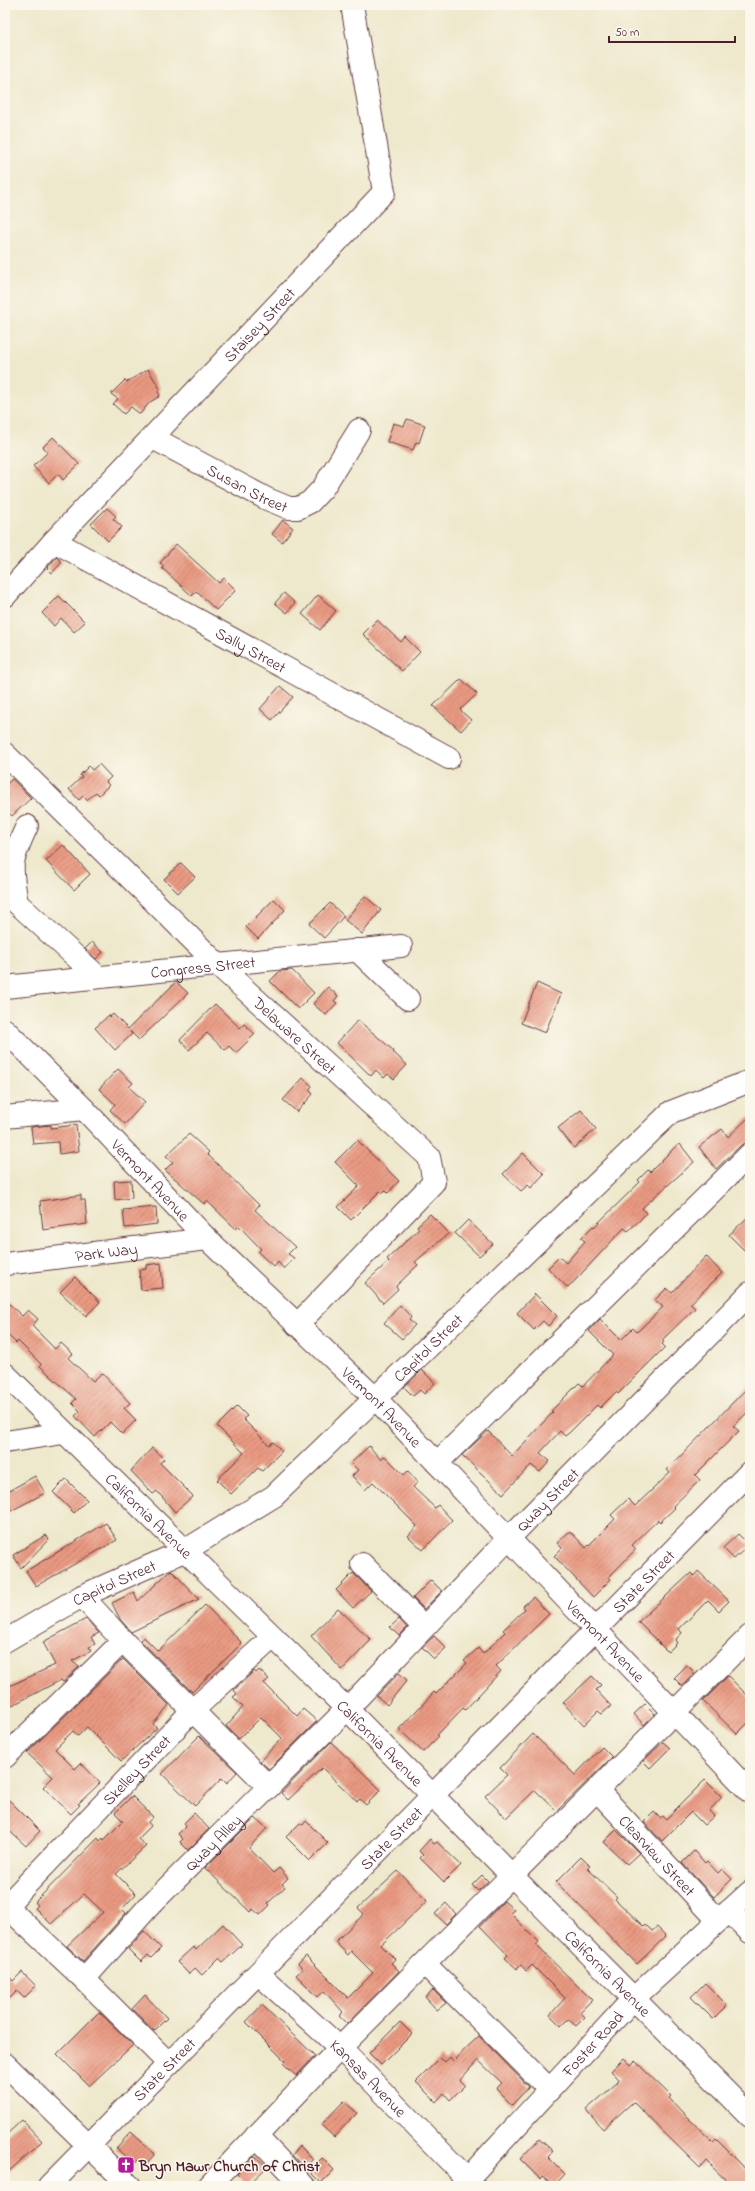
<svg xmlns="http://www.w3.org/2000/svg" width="755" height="2191" font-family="'Indie Flower',sans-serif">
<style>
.building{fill:url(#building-hatch)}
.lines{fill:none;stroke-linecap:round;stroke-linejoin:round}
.minor-casing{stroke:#633d43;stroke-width:24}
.minor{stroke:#fff;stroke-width:22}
.labels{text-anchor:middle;stroke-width:3;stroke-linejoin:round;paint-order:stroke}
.street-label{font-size:16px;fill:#4a1f2b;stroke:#fbf7ec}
.poi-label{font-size:16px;font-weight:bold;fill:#4a1f2b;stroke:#fbf7ec;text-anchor:start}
</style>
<defs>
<pattern id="building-hatch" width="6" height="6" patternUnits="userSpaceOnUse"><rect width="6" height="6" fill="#e99a82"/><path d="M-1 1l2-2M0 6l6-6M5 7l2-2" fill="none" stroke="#bf7d6b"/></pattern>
</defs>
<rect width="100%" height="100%" fill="#fbf7ec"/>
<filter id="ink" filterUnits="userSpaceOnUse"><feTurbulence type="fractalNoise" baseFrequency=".025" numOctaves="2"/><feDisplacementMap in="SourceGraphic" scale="8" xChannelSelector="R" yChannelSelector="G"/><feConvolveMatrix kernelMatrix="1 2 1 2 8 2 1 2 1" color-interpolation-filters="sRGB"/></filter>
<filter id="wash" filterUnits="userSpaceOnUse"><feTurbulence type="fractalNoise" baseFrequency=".012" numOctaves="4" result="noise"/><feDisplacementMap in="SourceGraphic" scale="16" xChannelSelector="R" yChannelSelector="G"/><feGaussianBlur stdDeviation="0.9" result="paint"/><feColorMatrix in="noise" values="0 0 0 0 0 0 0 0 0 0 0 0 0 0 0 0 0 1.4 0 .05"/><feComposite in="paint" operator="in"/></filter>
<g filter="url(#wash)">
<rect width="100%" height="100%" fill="#eee8cc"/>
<g id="blocks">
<path class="building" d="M148,369L160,389L158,391L160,396L150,402L140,414L131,407L124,414L113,404L118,399L111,394L125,380L127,382Z
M407,419L425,425L419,443L416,442L413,450L387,442L393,423L404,426Z
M53,437L79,464L63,480L58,474L49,483L33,466L48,452L43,447Z
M107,508L116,516L113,519L122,527L108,541L91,524Z
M283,520L293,528L282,542L272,534Z
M176,544L219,583L224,578L236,590L216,610L196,591L192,596L162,568L164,566L160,563Z
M57,557L62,562L52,573L47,568Z
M284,593L295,603L287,613L275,603Z
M318,595L336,611L320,630L302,614Z
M59,596L85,622L74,632L61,618L54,626L42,613Z
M377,620L401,642L405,637L420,652L402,671L363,634Z
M461,679L477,694L460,710L471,720L461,731L433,706Z
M280,686L293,697L272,720L260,709Z
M99,764L111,777L106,782L109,785L99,795L96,792L87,800L83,796L79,800L69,789L82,777L80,775L89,766L92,770Z
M12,779L31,798L12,816L5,809V786Z
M63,845L90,874L74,890L46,861Z
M181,863L195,877L178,893L164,879Z
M365,896L381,910L362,934L345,920Z
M274,899L285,910L258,939L246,927Z
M330,903L344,916L324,938L309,924Z
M92,942L103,952L96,959L85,949Z
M292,970L314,993L298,1009L270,981L280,971Z
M176,982L188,993L139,1040L130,1031L132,1034L115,1050L95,1028L109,1015L110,1017L113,1014L128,1029Z
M537,983L561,994L545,1033L521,1023Z
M328,987L338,996L334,1001L337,1003L326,1015L313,1004Z
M215,1004L240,1028L244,1024L255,1034L236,1053L229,1046L225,1050L207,1033L189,1050L180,1040Z
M358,1020L394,1051L393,1052L407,1065L394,1079L388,1074L384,1078L376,1070L371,1076L337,1043Z
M118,1069L133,1083L129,1087L145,1102L125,1124L110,1110L115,1104L99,1089Z
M303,1078L312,1086L309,1090L313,1094L297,1112L283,1100Z
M581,1110L596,1129L574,1148L558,1128Z
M750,1116V1142L741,1145L716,1169L699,1147L722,1129L728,1137Z
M51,1125V1128L76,1125L79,1151L59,1154L58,1142L33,1144L31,1127Z
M189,1134L209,1152L207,1154L259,1205L255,1210L295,1247L288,1254L294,1258L284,1269L278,1262L274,1267L258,1252L261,1249L239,1226L236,1229L207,1201L204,1204L165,1170L173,1162L166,1156Z
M357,1140L399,1181L388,1193L385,1190L382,1193L380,1191L351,1220L338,1207L359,1186L335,1162Z
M680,1144L694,1162L642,1208L646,1213L640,1220L628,1231L624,1228L568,1288L548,1268L559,1257L566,1263L585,1241L581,1238L593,1226L594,1227L640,1182L638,1180L648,1170L650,1172L675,1147Z
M523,1153L544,1174L531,1188L528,1185L521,1191L503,1174Z
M131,1180L132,1198L115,1200L114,1181Z
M81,1195V1200H85L87,1224L43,1230L40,1201Z
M156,1207L157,1224L125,1228L123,1210Z
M430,1214L449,1233L415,1262L418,1265L396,1286L398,1289L383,1303L365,1283L389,1261L387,1259L419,1229L417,1226Z
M750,1215V1256L729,1235Z
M468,1220L493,1244L479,1256L455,1233Z
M706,1256L722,1273L690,1304L695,1308L662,1340L664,1342L662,1344L665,1347L618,1394L616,1392L600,1408L597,1405L570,1432L565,1436L560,1431L540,1453L550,1461L540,1472L531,1465L503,1494L462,1455L488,1431L512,1456L553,1412L551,1411L579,1383L583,1386L613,1355L589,1331L600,1319L621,1340L633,1328L637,1332L663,1307L655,1300L667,1288L672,1293Z
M161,1263L163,1288L141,1290L139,1270L146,1269V1265Z
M75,1277L100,1302L86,1316L60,1292Z
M535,1294L557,1316L548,1326L543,1321L534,1330L517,1313Z
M5,1300L22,1316L28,1310L38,1319L32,1326L55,1349L61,1343L73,1354L68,1358L93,1381L102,1373L130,1403L124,1408L136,1420L122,1434L110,1422L95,1437L75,1416L80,1411L72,1403L76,1399L40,1366L41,1364L18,1341L16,1343L5,1332Z
M400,1305L411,1317L409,1320L415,1325L402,1339L384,1323Z
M422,1370L435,1383L424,1394L420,1390L413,1396L404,1387Z
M750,1385V1410L733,1426L739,1431L695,1475L700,1480L673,1506L675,1508L660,1522L658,1520L632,1545L636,1549L609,1577L611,1579L593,1597L554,1556L562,1548L557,1543L570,1531L586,1548L615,1519L611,1515L628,1499L635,1506L670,1473L667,1470Z
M237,1406L247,1416L243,1419L269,1445L273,1442L282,1451L262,1471L258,1468L231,1494L217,1480L244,1453L217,1426Z
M369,1446L381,1460L385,1456L404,1475L408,1471L418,1482L413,1487L435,1508L438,1505L452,1520L423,1550L408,1536L417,1526L373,1482L365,1490L352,1476L358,1470L351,1463Z
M152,1448L164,1459L160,1463L193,1496L175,1512L157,1491L153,1494L131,1471Z
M35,1476L45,1493L5,1514V1493Z
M66,1479L87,1500L74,1513L53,1492Z
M106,1523L117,1540L36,1586L26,1571Z
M738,1534L749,1545L734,1559L723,1548Z
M46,1535L49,1539L21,1568L13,1555Z
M171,1570L199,1599L131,1632L120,1619L112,1603L134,1592L138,1601Z
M698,1571L729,1601L719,1611L708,1600L679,1629L682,1633L675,1640L677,1643L668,1652L638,1622L691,1573L694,1576Z
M353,1573L371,1591L353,1608L336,1590Z
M431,1580L442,1591L424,1609L413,1598Z
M533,1597L549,1614L496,1666L501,1671L465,1710L463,1708L437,1735L439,1736L423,1752L399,1729L434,1692L436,1694L467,1663L464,1661L478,1648L483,1654L505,1632L503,1630L525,1609L523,1606Z
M205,1605L242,1643L192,1692L140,1640L144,1637L158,1651Z
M338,1608L371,1640L342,1670L311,1636Z
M86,1619L99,1633L91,1637L95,1644L89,1647L91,1651L72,1661L79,1667L63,1682L61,1680L5,1709V1688L55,1665L43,1642Z
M399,1619L407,1628L399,1636L390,1627Z
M434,1636L446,1648L434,1659L422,1647Z
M123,1659L169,1705L153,1724L157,1728L121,1761L87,1727L78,1736L73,1731L55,1749L75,1769L81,1763L100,1783L78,1804L80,1805L71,1814L43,1787L53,1777L27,1753Z
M687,1665L695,1673L682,1686L674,1678Z
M259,1670L269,1679L264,1683L297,1716L303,1709L317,1721L269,1769L260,1761L282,1738L261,1717L239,1739L226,1726L243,1707L233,1697L237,1694L234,1690L254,1671L256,1673Z
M399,1673L407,1680L387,1705L377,1696Z
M592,1676L601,1685L596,1690L611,1706L602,1714L598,1711L584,1725L563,1703Z
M728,1676L750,1698V1721L737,1734L703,1701Z
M645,1704L655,1714L644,1725L634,1714Z
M533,1734L575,1775L602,1747L612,1757L557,1811L535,1790L506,1818L485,1796L507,1775L500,1768Z
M199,1736L237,1772L227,1783L222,1778L195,1806L162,1774Z
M331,1742L381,1790L366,1805L360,1799L357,1801L322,1768L288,1800L281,1793Z
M663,1742L670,1748L650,1768L643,1761Z
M705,1780L722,1797L709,1811L714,1816L704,1825L691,1812L662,1841L644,1822L654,1812L660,1818L663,1816L666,1819Z
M5,1796L40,1831L26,1846L5,1827Z
M132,1796L153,1817L148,1822L151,1826L138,1839L146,1846L116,1874L136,1894L122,1909L126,1913L83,1961L67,1946L103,1912L84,1894L51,1924L35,1908L38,1905L35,1902L98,1838L100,1841L103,1838L104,1840L123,1821L115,1813Z
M194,1813L209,1829L188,1850L180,1842L183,1839L178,1834L186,1826L184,1823Z
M255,1818L267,1828L249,1848L273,1873L279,1868L288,1878L282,1884L285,1887L268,1903L270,1905L260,1915L253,1909L250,1912L205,1868Z
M306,1821L328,1843L310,1861L286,1837L300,1823L303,1825Z
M616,1830L639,1853L627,1864L604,1842Z
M430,1839L434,1844L437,1842L461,1865L444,1882L420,1858L423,1855L419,1851Z
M694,1851L705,1863L707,1861L718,1873L722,1869L732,1879L714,1897L682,1863Z
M581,1857L590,1866L587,1868L617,1897L615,1899L643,1926L645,1924L652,1931L657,1927L666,1936L637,1964L556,1882Z
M398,1871L427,1901L381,1945L395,1959L391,1963L399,1971L347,2024L339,2016L343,2012L324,1991L318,1997L296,1975L303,1969L298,1964L306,1956L348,1998L373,1973L351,1951L348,1955L335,1942L364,1914L358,1908Z
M482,1875L488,1881L478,1891L472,1885Z
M504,1901L514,1910L510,1913L539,1942L536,1945L592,2000L580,2012L585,2017L576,2026L568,2019L561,2026L550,2015L565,1998L532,1965L526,1971L521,1965L517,1969L505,1958L508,1955L480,1926Z
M446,1903L456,1914L446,1924L435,1914Z
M223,1924L242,1945L223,1962L219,1958L202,1975L195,1968L189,1974L177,1962L193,1947L196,1950Z
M144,1931L161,1948L151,1958L148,1955L141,1962L128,1949Z
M5,1972L13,1981L22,1972L36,1986L24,1998L17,1991L5,2003Z
M705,1983L727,2005L713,2019L691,1997Z
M433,1990L446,2003L437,2010L425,1997Z
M145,1995L167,2018L154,2031L132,2009Z
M262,2005L315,2056L296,2076L283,2063L285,2061L246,2022Z
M99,2012L133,2045L89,2086L57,2054Z
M400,2022L412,2034L381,2065L369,2053Z
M479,2036L529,2087L512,2105L496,2089L502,2083L478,2060L460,2080L465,2085L450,2100L444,2093L436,2102L416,2082L440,2058L445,2062L450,2057L453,2061Z
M624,2058L631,2065L635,2061L671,2096L669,2098L685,2115L713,2142L716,2139L741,2164L750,2175V2186H732L706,2161L700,2168L633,2102L603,2129L586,2110L618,2082L619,2079L611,2071Z
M344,2101L357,2113L334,2137L321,2125Z
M22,2120L42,2141L5,2175V2136Z
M131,2132L155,2154L144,2166L138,2160L134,2164L116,2148Z
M539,2139L553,2151L548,2157L565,2174L554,2186L542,2177L540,2179L520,2159Z
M300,2146L313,2159L304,2168L292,2155Z
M255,2156L267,2167L248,2185L237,2174Z
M322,2158L334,2170L321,2183L309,2171Z"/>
</g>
</g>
<g filter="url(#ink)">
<use href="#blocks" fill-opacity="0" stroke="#633d43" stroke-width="1"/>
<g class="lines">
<g class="minor-casing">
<g id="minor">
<path id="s1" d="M153,438L267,499L289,508H298L310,502L323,488L359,430"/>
<path id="s2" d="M54,541L449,758"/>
<path id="s3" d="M5,596L54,541L384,192L352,5"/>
<path id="s4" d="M5,754L217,964L429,1157L434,1182L297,1325"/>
<path d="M5,888L18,904L98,977"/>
<path d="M17,903C10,863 10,863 27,826"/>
<path d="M357,950L408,999"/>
<path id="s5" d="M5,987L401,946"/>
<path id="s6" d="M5,1030L84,1109L207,1239L376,1399L750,1792"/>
<path d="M5,1117L84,1109"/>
<path id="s7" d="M5,1264L207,1239"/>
<path id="s8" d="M5,1374L347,1709L750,2116"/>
<path d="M5,1442L63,1433"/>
<path d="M437,1463L750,1154"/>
<path d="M362,1564L424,1627"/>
<path d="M82,1596L123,1641L269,1787"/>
<path id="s9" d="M5,1641L82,1596L186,1550L274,1496L671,1112L750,1081"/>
<path d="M5,1757L123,1641"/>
<path id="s10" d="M597,1790L718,1920"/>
<path d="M5,1905L84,1979L169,2064"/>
<path id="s11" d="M5,1907L193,1710L273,1637"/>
<path d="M729,1911L750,1932"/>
<path d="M425,1964L549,2089"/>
<path id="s12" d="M259,1974L340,2048L474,2186"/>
<path id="s13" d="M84,1979L151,1904L347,1709L509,1538L750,1293"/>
<path d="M5,2064L130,2186"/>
<path d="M256,2136L304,2186"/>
<path id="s14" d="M49,2186L750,1472"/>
<path d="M209,2186L340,2048L750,1636"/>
<path id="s15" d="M461,2186L634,1998L750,1892"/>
</g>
</g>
<use href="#minor" class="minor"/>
</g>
</g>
<defs>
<g id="church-square" transform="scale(0.9)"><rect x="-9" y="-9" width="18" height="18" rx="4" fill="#b5179e" stroke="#fbf7ec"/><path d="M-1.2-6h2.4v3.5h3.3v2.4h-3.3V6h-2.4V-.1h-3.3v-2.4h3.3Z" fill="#fff"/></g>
</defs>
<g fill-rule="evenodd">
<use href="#church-square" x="126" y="2165"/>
</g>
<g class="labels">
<g class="street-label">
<text dy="6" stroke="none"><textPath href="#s3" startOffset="372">Staisey Street</textPath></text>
<text dy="6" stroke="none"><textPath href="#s1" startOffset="107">Susan Street</textPath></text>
<text dy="6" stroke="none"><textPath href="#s2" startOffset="225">Sally Street</textPath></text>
<text dy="6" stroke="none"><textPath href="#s5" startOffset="199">Congress Street</textPath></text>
<text dy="6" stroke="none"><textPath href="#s4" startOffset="404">Delaware Street</textPath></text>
<text dy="6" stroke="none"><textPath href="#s6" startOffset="209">Vermont Avenue</textPath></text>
<text dy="6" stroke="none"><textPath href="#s7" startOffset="102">Park Way</textPath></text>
<text dy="6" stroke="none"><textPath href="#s9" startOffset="520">Capitol Street</textPath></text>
<text dy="6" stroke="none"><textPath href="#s6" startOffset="533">Vermont Avenue</textPath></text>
<text dy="6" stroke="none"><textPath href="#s13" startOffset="667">Quay Street</textPath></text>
<text dy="6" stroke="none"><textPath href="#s8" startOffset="202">California Avenue</textPath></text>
<text dy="6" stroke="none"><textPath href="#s14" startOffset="848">State Street</textPath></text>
<text dy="6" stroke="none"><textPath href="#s9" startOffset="124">Capitol Street</textPath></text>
<text dy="6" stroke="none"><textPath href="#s6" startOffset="857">Vermont Avenue</textPath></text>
<text dy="6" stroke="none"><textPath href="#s8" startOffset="526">California Avenue</textPath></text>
<text dy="6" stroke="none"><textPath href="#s11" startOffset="190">Skelley Street</textPath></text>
<text dy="6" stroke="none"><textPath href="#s14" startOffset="488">State Street</textPath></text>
<text dy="6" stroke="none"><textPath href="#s13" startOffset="188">Quay Alley</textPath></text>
<text dy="6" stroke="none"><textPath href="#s10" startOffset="89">Clearview Street</textPath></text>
<text dy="6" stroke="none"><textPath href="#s8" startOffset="850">California Avenue</textPath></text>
<text dy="6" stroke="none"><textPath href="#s15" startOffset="194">Foster Road</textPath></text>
<text dy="6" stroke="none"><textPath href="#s14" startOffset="164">State Street</textPath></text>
<text dy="6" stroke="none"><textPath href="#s12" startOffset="151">Kansas Avenue</textPath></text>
</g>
<g class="poi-label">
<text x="139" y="2171">Bryn Mawr Church of Christ</text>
</g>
</g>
<rect width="755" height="2191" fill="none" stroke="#fbf7ec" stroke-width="20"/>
<path d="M609 36v6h126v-6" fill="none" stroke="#4a1f2b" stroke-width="2"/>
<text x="615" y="36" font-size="12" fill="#4a1f2b" stroke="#fbf7ec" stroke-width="3" paint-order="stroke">50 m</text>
</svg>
